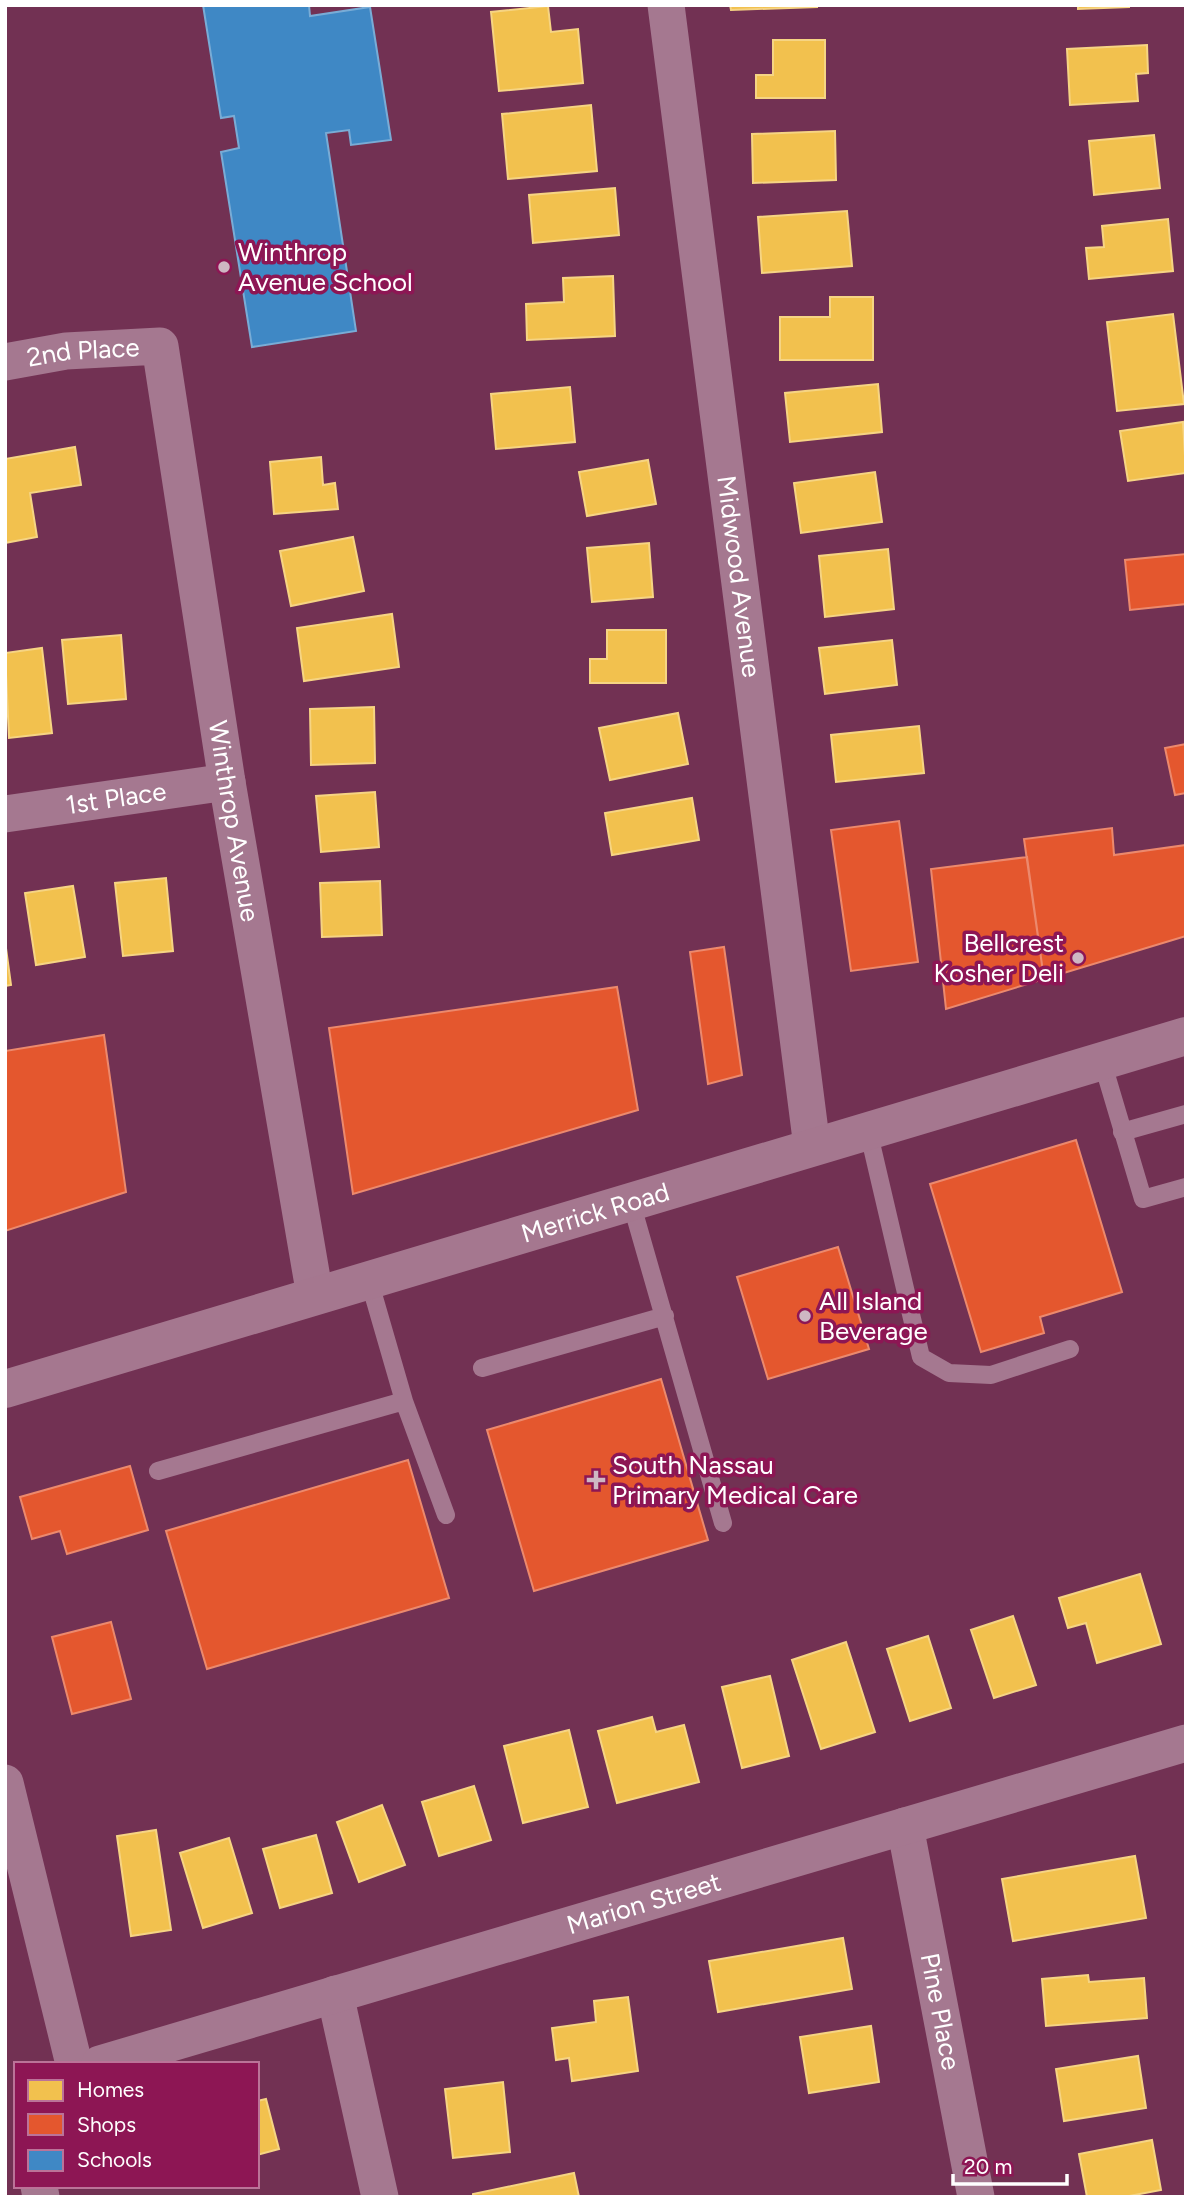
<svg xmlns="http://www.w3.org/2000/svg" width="1191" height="2202" font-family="Figtree,sans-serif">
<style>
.homes{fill:#f2c14e;stroke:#f6d483;stroke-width:2}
.shops{fill:#e4572e;stroke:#ec896d;stroke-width:2}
.schools{fill:#3f88c5;stroke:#79acd6;stroke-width:2}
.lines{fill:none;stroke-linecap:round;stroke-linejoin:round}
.lane{stroke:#a57890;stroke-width:18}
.street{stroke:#a57890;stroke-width:37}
.primary{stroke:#a5778f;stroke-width:38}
.poi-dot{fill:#ceb7c3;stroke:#8d1654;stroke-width:2.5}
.labels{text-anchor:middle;stroke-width:7;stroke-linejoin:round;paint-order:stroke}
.poi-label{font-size:26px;fill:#fff;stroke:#8d1654;text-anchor:start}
.street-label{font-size:26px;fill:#fff;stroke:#8d1654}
</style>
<rect width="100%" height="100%" fill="#723153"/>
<path class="homes" d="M730,5H817V7L731,10Z
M1078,5H1129V7L1078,9Z
M548,6L551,32L578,29L583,83L499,91L491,12Z
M773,40H825V98H756V75H773Z
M1147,45L1148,73L1136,74L1138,101L1070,105L1067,49Z
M591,105L597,171L508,179L502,114Z
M835,131L836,180L753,183L752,134Z
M1154,135L1160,188L1094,195L1089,141Z
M615,188L619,235L533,243L529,195Z
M847,211L852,266L762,273L758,217Z
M1168,219L1173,271L1089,279L1086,248L1104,247L1102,226Z
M613,276L615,336L527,340L526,304L564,302L563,278Z
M830,297H873V360H780V317H830Z
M1173,314L1184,404L1117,411L1107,322Z
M878,384L882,432L790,442L785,393Z
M570,387L575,442L496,449L491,394Z
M1183,422L1186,473L1128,481L1120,431Z
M75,447L81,485L30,493L37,537L5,543V459Z
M321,457L323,485L335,483L338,509L274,514L270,462Z
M648,460L656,504L587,516L579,472Z
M875,472L882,522L801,533L794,483Z
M353,537L364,591L291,606L280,551Z
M649,543L653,597L592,602L587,548Z
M888,549L894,609L825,617L819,556Z
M392,614L399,667L304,681L297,628Z
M607,630H666V683H590V659H607Z
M121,635L126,699L68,704L62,640Z
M892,640L897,685L825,694L819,648Z
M42,648L52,733L9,738L5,653Z
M374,707L375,763L311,765L310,709Z
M678,713L688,764L610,780L599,728Z
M919,726L924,773L836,782L831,735Z
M375,792L379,847L321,852L316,796Z
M692,798L699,840L612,855L605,813Z
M166,878L173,951L123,956L115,883Z
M380,881L382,935L322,937L320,883Z
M73,886L85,957L36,965L25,893Z
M5,941L11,985L5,986Z
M1140,1574L1161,1644L1097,1663L1086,1623L1068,1628L1059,1598Z
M1013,1616L1036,1685L994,1698L971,1630Z
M928,1636L951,1708L910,1721L887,1649Z
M846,1642L875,1732L821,1749L792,1660Z
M770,1676L789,1756L742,1768L722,1687Z
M652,1717L656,1732L684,1725L699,1782L617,1803L598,1731Z
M569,1730L588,1807L523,1823L504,1746Z
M474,1786L491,1840L439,1856L422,1802Z
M382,1805L405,1865L359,1882L337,1822Z
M156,1830L171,1930L131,1936L117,1836Z
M316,1835L332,1893L280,1908L263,1849Z
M229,1838L252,1913L203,1928L180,1853Z
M1135,1856L1146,1918L1013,1941L1002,1879Z
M843,1938L852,1989L718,2012L709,1961Z
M1088,1975L1089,1982L1144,1978L1147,2018L1046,2026L1042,1979Z
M628,1997L638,2071L572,2081L569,2058L556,2060L552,2028L596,2022L594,2001Z
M871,2026L879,2082L809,2093L800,2037Z
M1138,2056L1146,2108L1064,2121L1056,2069Z
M503,2082L510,2152L453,2158L445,2089Z
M266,2099L279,2149L257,2155V2101Z
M1152,2140L1161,2190L1124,2197H1087L1079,2154Z
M574,2173L579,2197H473V2194Z"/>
<path class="shops" d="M1186,554V604L1130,610L1125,560Z
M1186,744V793L1175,795L1165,748Z
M899,821L918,962L851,971L831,830Z
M1112,828L1114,855L1186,845V936L1044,979L1024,839Z
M1027,857L1044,979L946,1009L931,869Z
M724,947L742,1075L708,1084L690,952Z
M617,987L638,1110L353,1194L329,1028Z
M104,1035L126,1192L5,1231V1051Z
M1076,1140L1122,1292L1040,1317L1044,1333L981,1352L930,1184Z
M838,1247L869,1349L768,1379L737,1277Z
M661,1379L708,1540L534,1591L487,1430Z
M408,1460L449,1598L207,1669L166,1531Z
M130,1466L148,1530L67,1554L60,1531L32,1539L20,1497Z
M111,1622L131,1699L72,1714L52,1637Z"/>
<path class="schools" d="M203,5H309L310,16L370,7L391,140L351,145L349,130L326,133L356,331L252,347L221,152L239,148L234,116L221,118Z"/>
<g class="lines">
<path class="lane" d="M1102,1061L1143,1199L1186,1187
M868,1130L921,1357L949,1373L991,1375L1070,1349
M1122,1132L1186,1114
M631,1202L723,1523
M369,1280L404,1401L446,1515
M482,1368L665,1316
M158,1471L404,1401"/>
<g class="street">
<path id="s1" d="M666,5L812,1147"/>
<path id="s2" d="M5,362L66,351L160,346L227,782L315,1296"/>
<path id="s3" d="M5,814L227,782"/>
<path d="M5,1783L74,2064"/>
<path id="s4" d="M905,1826L976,2197"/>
<path d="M335,1994L380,2197"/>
<path id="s5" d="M100,2064L1186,1743"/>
<path d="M39,2186L41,2197"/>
</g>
<path class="primary" id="s6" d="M5,1389L1186,1036"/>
</g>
<g class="poi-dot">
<circle cx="224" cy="267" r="7"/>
<circle cx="1078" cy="958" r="7"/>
<circle cx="805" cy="1316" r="7"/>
<path d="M592.5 1469.5h7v7h7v7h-7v7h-7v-7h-7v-7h7z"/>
</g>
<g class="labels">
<g class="poi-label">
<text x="238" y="261">Winthrop<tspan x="238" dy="30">Avenue School</tspan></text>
<text x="1064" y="952" text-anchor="end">Bellcrest<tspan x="1064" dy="30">Kosher Deli</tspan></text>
<text x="819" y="1310">All Island<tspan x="819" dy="30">Beverage</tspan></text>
<text x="612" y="1474">South Nassau<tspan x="612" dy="30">Primary Medical Care</tspan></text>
</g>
<g class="street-label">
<text dy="9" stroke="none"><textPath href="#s2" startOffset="79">2nd Place</textPath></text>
<text dy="9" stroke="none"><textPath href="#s1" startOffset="576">Midwood Avenue</textPath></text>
<text dy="9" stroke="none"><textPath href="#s3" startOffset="112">1st Place</textPath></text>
<text dy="9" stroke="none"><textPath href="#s2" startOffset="637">Winthrop Avenue</textPath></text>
<text dy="9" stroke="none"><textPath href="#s6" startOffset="616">Merrick Road</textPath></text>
<text dy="9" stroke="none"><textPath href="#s5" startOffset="567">Marion Street</textPath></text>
<text dy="9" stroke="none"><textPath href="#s4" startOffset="189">Pine Place</textPath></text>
</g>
</g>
<rect width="1191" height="2202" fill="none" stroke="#ffffff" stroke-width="14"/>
<rect x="14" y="2062" width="245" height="126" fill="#8d1654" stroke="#bb7398" stroke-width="2"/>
<rect x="28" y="2080" width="35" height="21" fill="#f2c14e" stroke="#bb7398" stroke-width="2"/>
<text x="77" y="2097" font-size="21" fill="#ffffff">Homes</text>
<rect x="28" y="2114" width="35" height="21" fill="#e4572e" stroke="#bb7398" stroke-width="2"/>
<text x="77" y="2132" font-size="21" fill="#ffffff">Shops</text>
<rect x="28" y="2150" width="35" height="21" fill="#3f88c5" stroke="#bb7398" stroke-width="2"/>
<text x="77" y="2167" font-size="21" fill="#ffffff">Schools</text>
<path d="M953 2174v10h114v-10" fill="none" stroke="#ffffff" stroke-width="3.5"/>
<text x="964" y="2174" font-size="21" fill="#ffffff" stroke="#8d1654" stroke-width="5" paint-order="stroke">20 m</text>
</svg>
